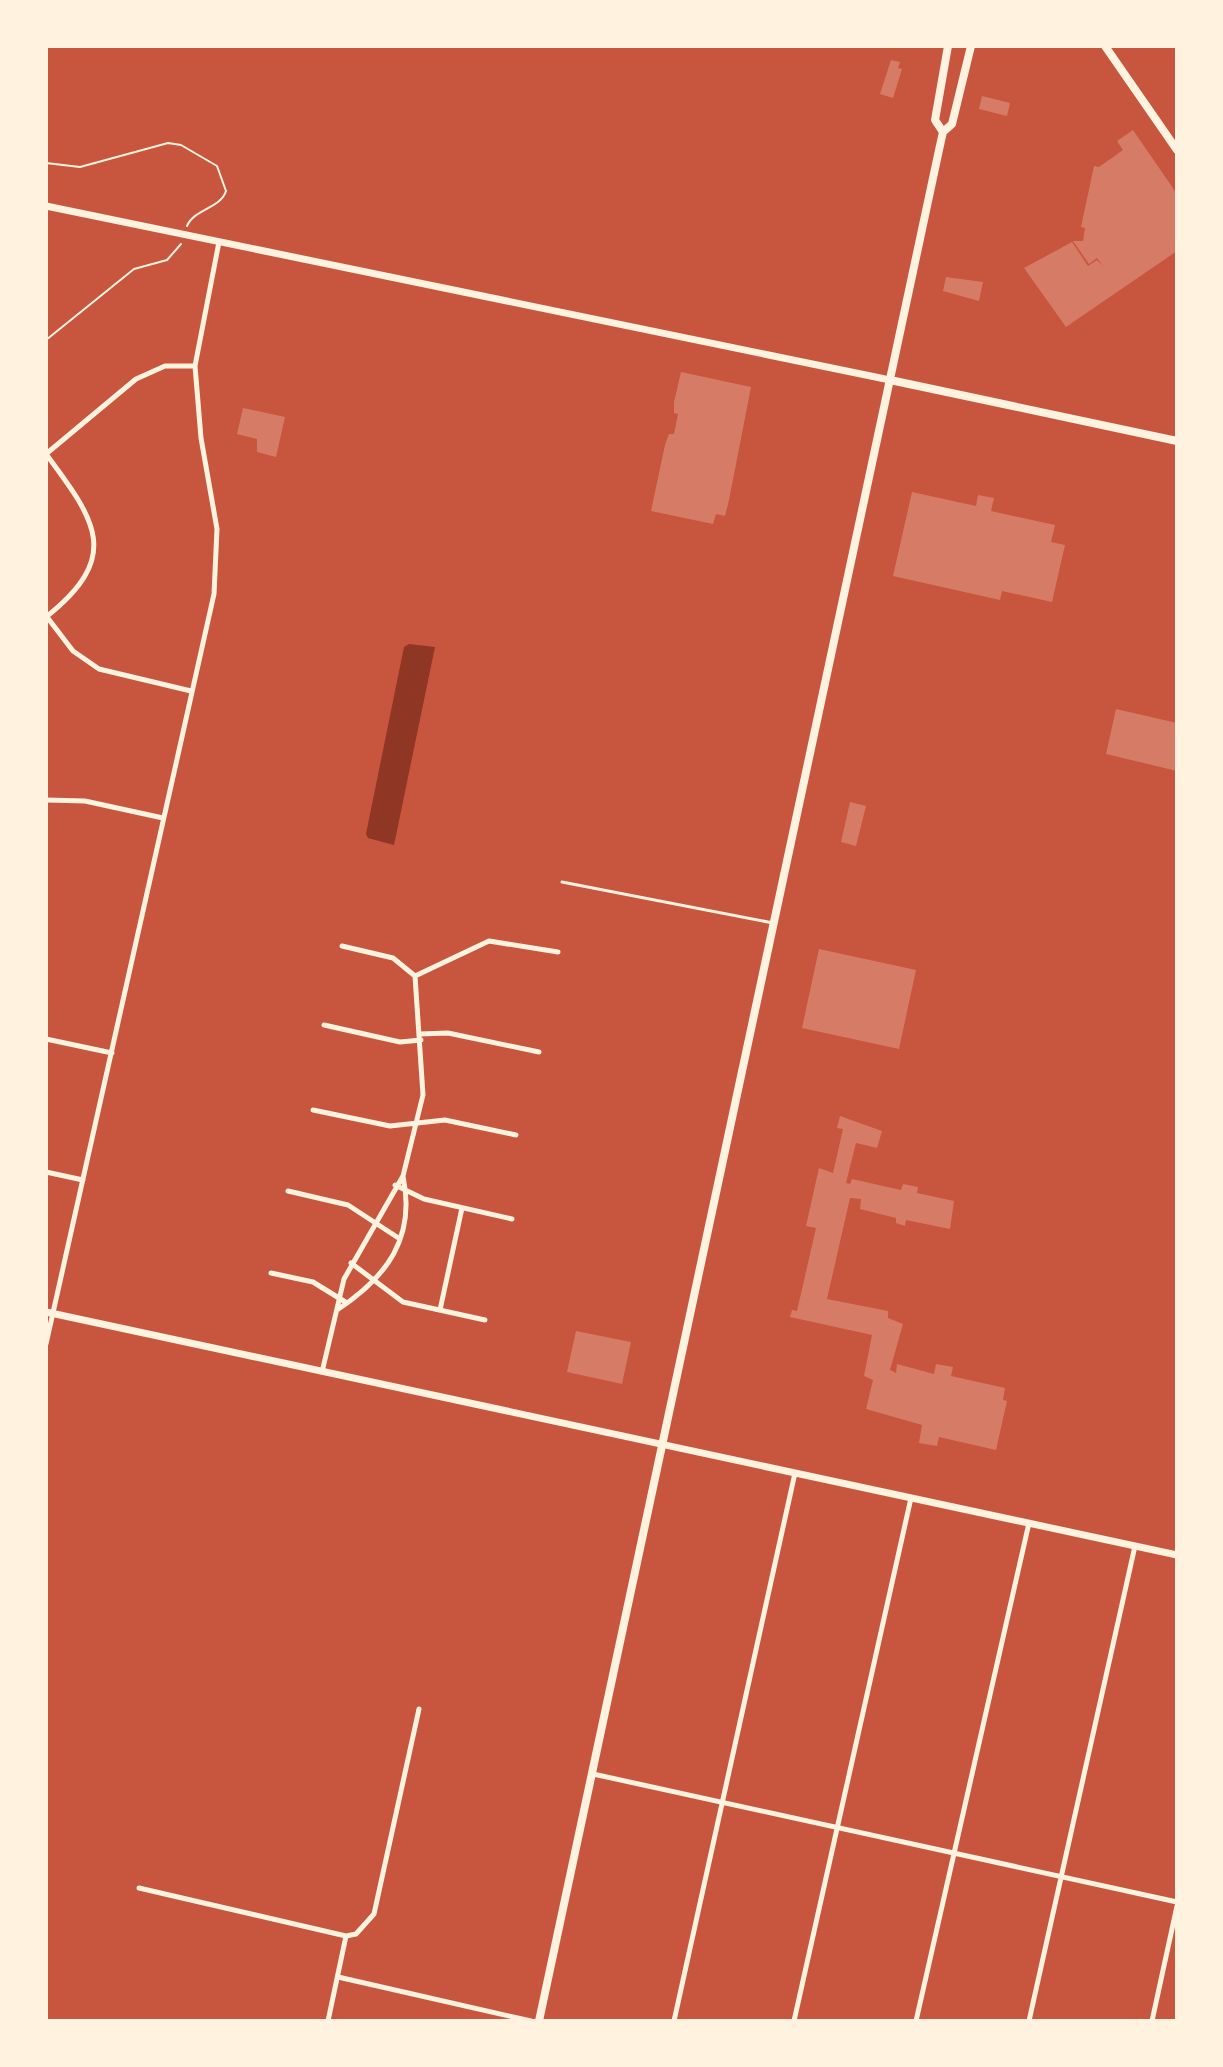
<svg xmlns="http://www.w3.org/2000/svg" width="1223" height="2067" font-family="'Fira Sans Condensed',sans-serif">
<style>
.water{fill:#8f3625}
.building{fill:#d67c66}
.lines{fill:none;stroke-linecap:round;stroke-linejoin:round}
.path{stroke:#fff3e0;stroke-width:2}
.service{stroke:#fff3e0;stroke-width:3}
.minor{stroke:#fff3e0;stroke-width:5}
.tertiary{stroke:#fff3e0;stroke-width:7}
.secondary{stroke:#fff3e0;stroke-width:8}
.primary{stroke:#fff3e0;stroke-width:8}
</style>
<rect width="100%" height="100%" fill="#c8553d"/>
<path class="water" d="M409,644L435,647L394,845L368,838L366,834L404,647Z"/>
<path class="building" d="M891,60L900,62L898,68L902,69L893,98L880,94Z
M982,96L1010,103L1007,116L979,109Z
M1133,130L1177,194V251L1066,327L1024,268L1072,242L1088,266L1097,260L1103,266L1097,258L1089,264L1073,241H1083L1085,228L1081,227L1094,166L1099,167L1123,150L1117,141Z
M946,277L983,282L979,301L943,291Z
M681,372L751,387L729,500L725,516L716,514L713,524L651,511L665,445L669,434H674L678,414L674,413V402Z
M243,408L285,417L276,457L257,452V439L237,434Z
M912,492L976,506L978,495L994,498L991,511L1055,525L1051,542L1065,545L1052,602L1002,591L1000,600L893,576Z
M1116,709L1177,723V771L1106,754Z
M850,802L866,806L856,846L841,842Z
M819,949L916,970L899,1049L802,1028Z
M840,1116L882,1131L877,1148L856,1143L846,1183L850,1184L852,1179L901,1190L903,1184L918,1187L917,1193L954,1201L950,1229L906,1220L905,1226L896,1223V1218L860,1209L861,1199L850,1198L827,1299L888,1311V1318L903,1324L890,1370L896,1373L897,1364L934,1374L936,1364L953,1367L951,1376L1005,1388L1003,1400L1007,1401L996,1450L939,1437L937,1446L919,1443L922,1425L866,1409L873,1380L864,1376L872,1335L790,1317L792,1310L797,1311L816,1228L806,1226L819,1168L833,1173L843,1129L837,1128Z
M576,1331L631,1342L622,1384L567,1372Z"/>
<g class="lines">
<path class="path" d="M46,163L80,167L168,143L181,145L217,166L226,191C221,208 194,209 187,226
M46,340L134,269L167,260L181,244"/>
<path class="service" d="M562,882L773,923"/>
<path class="minor" d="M46,454L136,379L165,366H195
M46,617C123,556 95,520 46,454
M47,617L73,651L99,669L191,691
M46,800L85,801L163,818
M342,946L393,958L415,976
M415,976L489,941L558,952
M324,1025L400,1042L421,1040
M420,1034L448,1033L539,1052
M46,1039L112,1053
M313,1110L390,1126L445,1120L516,1135
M46,1172L83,1180
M403,1176L423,1095L415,976
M395,1185L424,1199L512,1219
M288,1191L348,1205L400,1239
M351,1263L403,1302L485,1320
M271,1273L313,1282L347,1303
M440,1310L462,1208
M46,1344L214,594L217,529L201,438L195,366L219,242
M322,1372L344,1279L403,1176C416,1238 387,1277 337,1310
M593,1774L1177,1902
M139,1888L346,1936L356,1934L374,1914L419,1709
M338,1977L531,2021
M328,2021L346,1936
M674,2021L795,1473
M794,2021L911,1498
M916,2021L1029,1523
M1029,2021L1135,1546
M1152,2021L1177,1906"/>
<path class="tertiary" d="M46,206L890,380
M46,1312L1177,1555"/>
<path class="secondary" d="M943,132L935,120L948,46
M890,380L1177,441
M539,2021L939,150L943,132L952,124L971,46"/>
<path class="primary" d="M1105,46L1177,150"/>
</g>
<rect width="1223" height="2067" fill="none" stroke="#fff3e0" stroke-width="96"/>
</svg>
